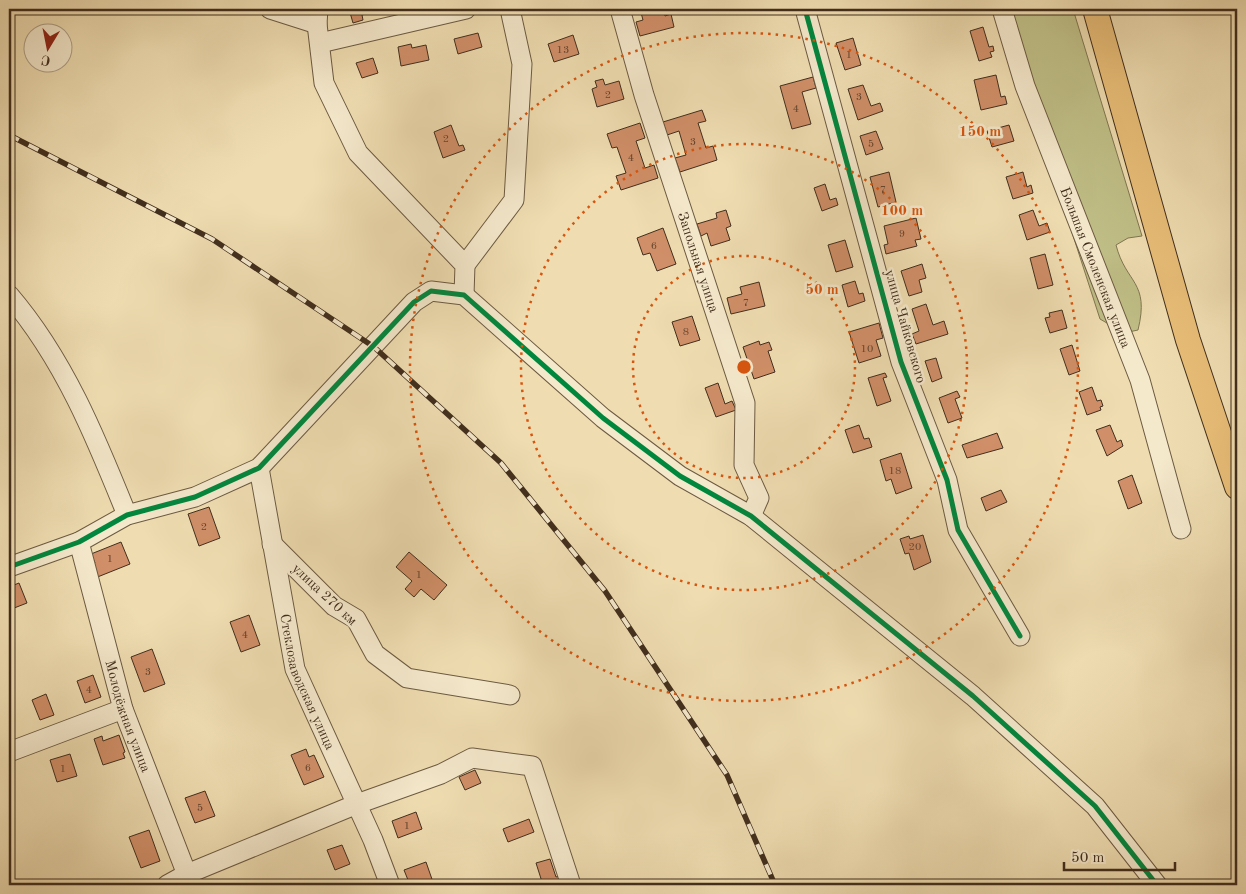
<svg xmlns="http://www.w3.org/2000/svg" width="1246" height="894" font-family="'Old Standard TT',serif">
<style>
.green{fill:#c0bf87;stroke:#807652}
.building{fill:#d08f68;stroke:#412e1d}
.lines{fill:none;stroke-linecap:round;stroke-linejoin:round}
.minor-casing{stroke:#6c5a42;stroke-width:21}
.major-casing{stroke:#412e1d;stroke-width:26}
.minor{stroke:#f5e9cc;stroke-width:19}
.major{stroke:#e8be78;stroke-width:24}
.rail-casing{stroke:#412e1d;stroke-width:5.5}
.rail{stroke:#f5e9cc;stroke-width:4;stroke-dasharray:11;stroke-linecap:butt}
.cycleway-casing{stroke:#f5e9cc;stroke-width:8}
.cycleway{stroke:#00873e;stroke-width:5}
.ring{fill:none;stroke:#d7550e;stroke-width:2.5;stroke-dasharray:2.5 5}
.labels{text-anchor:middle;stroke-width:5;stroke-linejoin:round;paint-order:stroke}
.number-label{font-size:11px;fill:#654630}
.street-label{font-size:14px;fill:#412e1d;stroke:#f5e9cc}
.centre{fill:#d7550e;stroke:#f5e9cc;stroke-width:2.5}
.ring-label{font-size:15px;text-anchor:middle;font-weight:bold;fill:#d7550e;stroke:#f5e9cc;stroke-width:5;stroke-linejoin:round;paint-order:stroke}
</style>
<rect width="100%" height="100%" fill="#efddb1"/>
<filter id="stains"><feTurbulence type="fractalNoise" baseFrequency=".004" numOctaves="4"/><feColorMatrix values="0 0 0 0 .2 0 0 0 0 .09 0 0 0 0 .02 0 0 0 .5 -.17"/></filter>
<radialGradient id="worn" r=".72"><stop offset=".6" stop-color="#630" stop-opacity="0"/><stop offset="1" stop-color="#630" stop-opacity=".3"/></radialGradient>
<path class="green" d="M1008,9H1073L1142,236L1128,238L1116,245C1126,284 1150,281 1138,330L1124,333L1100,319L1047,155Z"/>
<path class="building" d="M349,9H380L381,10L362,15L363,20L353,23Z
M640,9H663L665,16L671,14L674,27L640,36L636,22L643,20Z
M983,27L989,47L993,46L994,51L990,52L992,57L979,61L970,31Z
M478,33L482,47L458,54L454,39Z
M573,35L579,54L554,62L548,44Z
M853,38L861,65L845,70L836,43Z
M411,44L412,48L426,45L429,60L401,66L398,47Z
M373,58L378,73L362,78L356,63Z
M996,75L1001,97L1005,96L1007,104L981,110L974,80Z
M813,77L816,88L802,92L811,124L792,129L780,86Z
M603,79L605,85L619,81L624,99L597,107L592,89L597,87L595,81Z
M863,85L871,106L880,103L883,111L858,120L848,89Z
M702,110L706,121L698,123L706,148L713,146L717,160L680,172L675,158L686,155L679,131L667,135L663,122Z
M640,123L645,138L636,141L645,168L654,165L658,178L621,190L616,176L626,173L617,147L612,148L607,134Z
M451,125L459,146L463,145L465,150L443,158L434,132Z
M1009,125L1014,141L992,147L987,131Z
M876,131L883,149L866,155L860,136Z
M889,172L896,202L878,207L870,177Z
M1023,172L1027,187L1031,185L1033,193L1013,199L1006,177Z
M825,184L830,200L836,198L838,205L822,211L814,188Z
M726,210L731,226L726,228L730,240L711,246L707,233L701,236L697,224L717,218L716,213Z
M1033,210L1039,226L1047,223L1050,232L1027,240L1019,215Z
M916,218L921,239L915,240L917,246L886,254L884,245L888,244L884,226Z
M663,228L676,264L657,271L650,253L643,255L637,238Z
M845,240L853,267L836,272L828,245Z
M1045,254L1053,285L1038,289L1030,258Z
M922,264L926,278L919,280L922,292L909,296L901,271Z
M855,281L859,294L863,293L865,301L848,307L842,285Z
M759,282L765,306L731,314L727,298L742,294L740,287Z
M926,304L933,325L944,321L948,334L916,344L912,334L919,331L912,309Z
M1062,310L1067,328L1050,333L1045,318L1050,317L1049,313Z
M692,316L700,340L680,346L672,322Z
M879,323L883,338L876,340L881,356L859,363L849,332Z
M759,341L760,345L769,342L772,350L768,351L775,372L754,379L743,347Z
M1072,345L1080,371L1069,375L1060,349Z
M936,358L942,378L932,382L925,361Z
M885,373L887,377L883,378L891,401L877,406L868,378Z
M718,383L725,404L732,401L736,410L716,417L705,388Z
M1092,387L1097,401L1101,400L1103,406L1100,407L1101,410L1087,415L1079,392Z
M957,391L960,397L955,399L962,418L948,423L939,398Z
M859,425L864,439L869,438L872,447L853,453L845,430Z
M1110,425L1117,442L1121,440L1123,446L1107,456L1096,430Z
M997,433L1003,448L967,458L962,445Z
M901,453L912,488L896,494L891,479L886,481L880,460Z
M1132,475L1142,503L1128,509L1118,481Z
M1001,490L1007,502L986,511L981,498Z
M209,507L220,538L199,546L188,514Z
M923,535L931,562L914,570L909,553L905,554L900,539L909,536L910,539Z
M121,542L130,564L95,578L90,565L95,563L91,554Z
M409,552L447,585L434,600L421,589L414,597L405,589L412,581L396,567Z
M19,583L27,603L9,610V587Z
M249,615L260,645L241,652L230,622Z
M152,649L165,684L144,692L131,657Z
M93,675L101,697L85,703L77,681Z
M46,694L54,715L40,720L32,700Z
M119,735L125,752L123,753L125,758L103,765L94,739L102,736L103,741Z
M306,749L309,757L314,755L324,777L304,785L291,755Z
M70,754L77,776L57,782L50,760Z
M475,770L481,783L465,790L459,777Z
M205,791L215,816L195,823L185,798Z
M416,812L422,829L398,838L392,821Z
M529,819L534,832L508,842L503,829Z
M149,830L160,861L141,868L129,837Z
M342,845L350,864L335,870L327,850Z
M550,859L556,877L559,876L562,884L543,885L536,863Z
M426,862L434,885H410L404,870Z"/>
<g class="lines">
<g class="minor-casing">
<g id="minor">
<path d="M270,9L317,24"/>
<path d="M318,9L317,24L324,83L358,153L465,265L464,295"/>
<path id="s1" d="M620,9L644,95L745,403L744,465L759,498L751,516"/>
<path d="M805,9L901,362L947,480L958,530L1020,636"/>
<path id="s2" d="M1002,9L1025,86L1140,380L1181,529"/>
<path d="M320,43L466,9"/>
<path d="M465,265L514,200L522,64L510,9"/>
<path d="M9,295C64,359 96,438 127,515"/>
<path id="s3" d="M259,468L295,669L373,840L390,885"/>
<path id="s4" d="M79,542L123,709L191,885"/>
<path d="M272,544L334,606L356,619L375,654L407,678L510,695"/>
<path d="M9,567L79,542L127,515L195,497L259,468L414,302L431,291L464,295L603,418L680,476L751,516L973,696L1095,806L1157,885"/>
<path d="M9,752L123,709"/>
<path d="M167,885L187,874L357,804L441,774L472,758L532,766L571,885"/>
</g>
</g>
<g class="major-casing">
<path id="major" d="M1095,9L1188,340L1237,487"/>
</g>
<use href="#minor" class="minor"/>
<use href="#major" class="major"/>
<g class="rail-casing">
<path id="rail" d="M9,135L212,239L374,347L501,463L605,591L727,775L775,885"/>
</g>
<use href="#rail" class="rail"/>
<g class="cycleway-casing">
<path id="cycleway" d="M805,9L901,362L947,480L958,530L1020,636
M9,567L79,542L127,515L195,497L259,468L414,302L431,291L464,295L603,418L680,476L751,516L973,696L1095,806L1157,885"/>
</g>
<use href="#cycleway" class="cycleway"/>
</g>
<g class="ring">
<circle cx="744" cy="367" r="111"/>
<circle cx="744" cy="367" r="223"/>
<circle cx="744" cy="367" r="334"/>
</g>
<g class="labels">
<g class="number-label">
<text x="563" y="53">13</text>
<text x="849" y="58">1</text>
<text x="608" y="98">2</text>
<text x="859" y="100">3</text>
<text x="796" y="112">4</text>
<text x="446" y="142">2</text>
<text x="693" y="145">3</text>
<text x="871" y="147">5</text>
<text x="631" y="161">4</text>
<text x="883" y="193">7</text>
<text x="902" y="237">9</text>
<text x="654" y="249">6</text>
<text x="746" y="306">7</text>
<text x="686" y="335">8</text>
<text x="867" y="352">10</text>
<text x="895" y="474">18</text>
<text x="204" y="530">2</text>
<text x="915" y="550">20</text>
<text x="110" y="562">1</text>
<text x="419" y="578">1</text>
<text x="245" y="638">4</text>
<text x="148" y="675">3</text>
<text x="89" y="693">4</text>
<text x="308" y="771">6</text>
<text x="63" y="772">1</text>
<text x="200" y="811">5</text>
<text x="407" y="829">1</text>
</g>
<g class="street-label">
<text dy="5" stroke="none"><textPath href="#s1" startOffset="265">Запольная улица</textPath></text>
<text dy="5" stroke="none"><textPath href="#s2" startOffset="275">Большая Смоленская улица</textPath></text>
<text transform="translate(906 326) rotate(74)" y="5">улица Чайковского</text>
<text transform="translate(325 594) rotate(43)" y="5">улица 270 км</text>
<text dy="5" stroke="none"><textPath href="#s3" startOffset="220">Стеклозаводская улица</textPath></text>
<text dy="5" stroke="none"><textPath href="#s4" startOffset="181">Молодёжная улица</textPath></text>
</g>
</g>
<circle cx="744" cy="367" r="8" class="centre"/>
<g class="ring-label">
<text x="980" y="136">150 m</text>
<text x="902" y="215">100 m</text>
<text x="822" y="294">50 m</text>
</g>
<rect width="1246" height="894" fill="none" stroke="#efddb1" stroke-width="30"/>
<rect x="10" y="10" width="1226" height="874" fill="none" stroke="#412e1d" stroke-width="2.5"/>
<rect x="15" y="15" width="1216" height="864" fill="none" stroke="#412e1d"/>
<g transform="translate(48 48) rotate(190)"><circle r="24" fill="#f5e9cc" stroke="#ad9e86"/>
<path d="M0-4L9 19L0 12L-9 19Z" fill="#8f2418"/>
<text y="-8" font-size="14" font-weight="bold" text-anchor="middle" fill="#412e1d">С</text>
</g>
<path d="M1064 862v8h111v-8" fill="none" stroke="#412e1d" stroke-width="2.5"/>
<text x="1071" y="862" font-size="15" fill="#412e1d" stroke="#f5e9cc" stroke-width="4" paint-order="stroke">50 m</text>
<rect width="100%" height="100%" filter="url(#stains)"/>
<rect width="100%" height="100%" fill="url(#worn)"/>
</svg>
